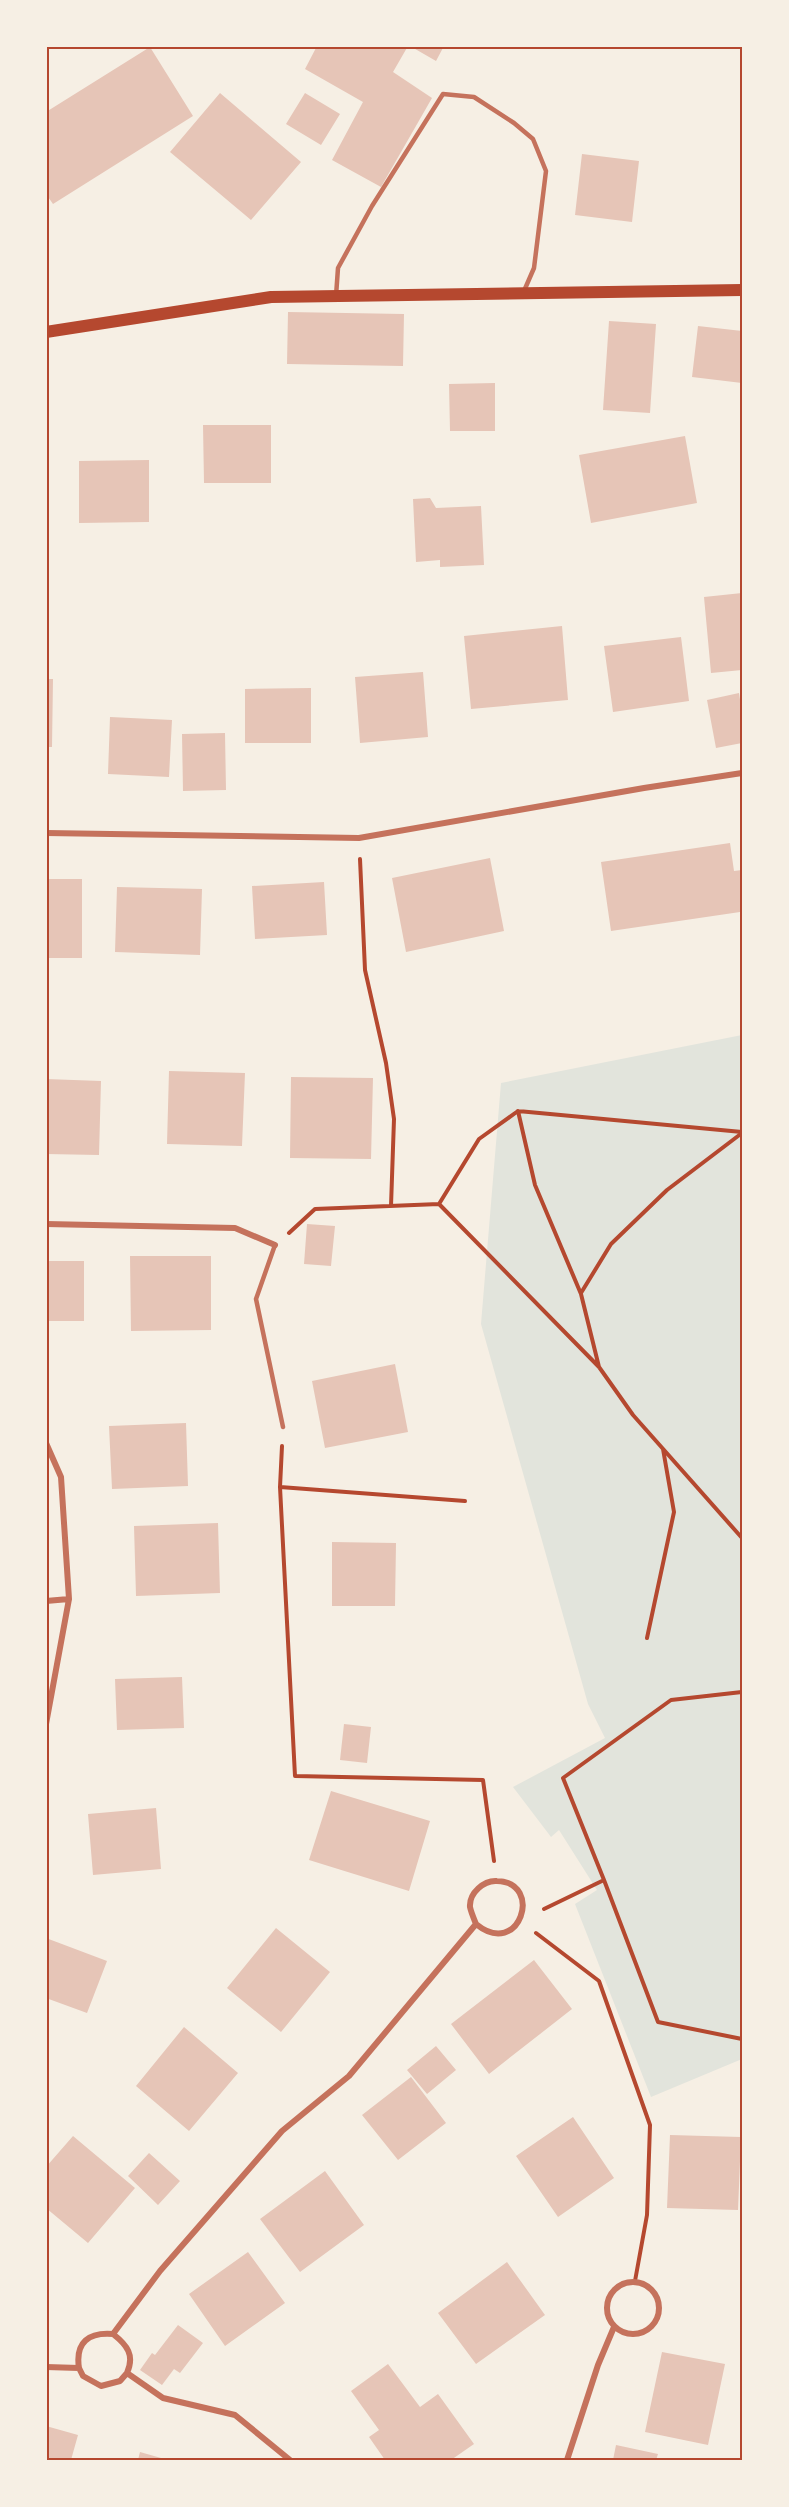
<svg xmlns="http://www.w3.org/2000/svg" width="789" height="2507" font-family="'Alegreya Sans',sans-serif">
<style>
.green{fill:#e2e4dc}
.building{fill:#e6c5b7}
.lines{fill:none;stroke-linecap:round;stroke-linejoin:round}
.path{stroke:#b5482f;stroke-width:4}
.service{stroke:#c5725c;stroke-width:4.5}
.minor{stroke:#c5725c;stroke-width:6}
.secondary{stroke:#b5482f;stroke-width:12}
.neatline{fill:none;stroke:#b5482f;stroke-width:2}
</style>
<rect width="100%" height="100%" fill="#f6efe4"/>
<path class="green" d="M742,1035V2059L651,2097L575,1904L597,1890L559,1830L551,1837L513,1787L605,1738L588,1704L481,1324L501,1083Z"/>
<path class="building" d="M317,46H408L393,72L432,98L381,187L332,160L363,102L305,69Z
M410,46H444L436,61Z
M150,47L193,116L53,204L46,194V112Z
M220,93L301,162L251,220L170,152Z
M305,93L340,114L321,145L286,124Z
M582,154L639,161L632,222L575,215Z
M288,312L404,314L403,366L287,364Z
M609,321L656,324L650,413L603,410Z
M698,326L742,331V383L692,377Z
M495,383V431H450L449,384Z
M203,425H271V483H204Z
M685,436L697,503L591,523L579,455Z
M149,460V522L79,523V461Z
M430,498L436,508L481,506L484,565L440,567V560L416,562L413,499Z
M742,593V670L711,673L704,597Z
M562,626L568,700L471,709L464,636Z
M681,637L689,701L613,712L604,646Z
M423,672L428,737L360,743L355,677Z
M46,679H53L52,747H46Z
M311,688V743H245V689Z
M739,693L742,712V743L716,748L707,700Z
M110,717L172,720L169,777L108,774Z
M225,733L226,790L183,791L182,734Z
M730,843L734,871L742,870V919L740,912L611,931L601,862Z
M490,858L504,931L406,952L392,878Z
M46,879H82V958H46Z
M324,882L327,935L255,939L252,886Z
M117,887L202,889L200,955L115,952Z
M169,1071L245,1073L242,1146L167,1144Z
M291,1077L373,1078L371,1159L290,1158Z
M46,1079L101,1081L99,1155L46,1154Z
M307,1224L335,1226L331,1266L304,1264Z
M130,1256H211V1330L131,1331Z
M46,1261H84V1321H46Z
M395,1364L408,1432L325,1448L312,1381Z
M186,1423L188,1486L112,1489L109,1426Z
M218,1523L220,1593L136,1596L134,1526Z
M332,1542L396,1543L395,1606H332Z
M182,1677L184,1728L117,1730L115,1679Z
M344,1724L371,1727L367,1763L340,1760Z
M331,1791L430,1821L409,1891L309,1860Z
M156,1808L161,1869L93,1875L88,1814Z
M276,1928L330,1972L281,2032L227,1988Z
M46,1938L107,1961L87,2013L46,1998Z
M534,1960L572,2009L489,2074L451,2024Z
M184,2027L238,2073L189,2131L136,2086Z
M436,2046L456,2070L427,2094L407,2070Z
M411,2077L446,2123L398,2160L362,2115Z
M573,2117L614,2178L558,2217L516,2156Z
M670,2135L741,2137L738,2210L667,2208Z
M73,2136L135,2188L88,2243L46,2208V2167Z
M149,2153L180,2181L158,2205L128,2176Z
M325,2171L364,2225L300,2272L260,2219Z
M248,2252L285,2303L225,2346L189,2294Z
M507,2262L545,2315L476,2364L438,2313Z
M178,2325L203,2343L180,2373L174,2369L162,2385L140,2370L152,2353L155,2355Z
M662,2352L725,2364L708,2445L645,2432Z
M388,2364L420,2407L438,2394L474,2444L451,2460H385L369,2437L379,2430L351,2391Z
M46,2426L78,2435L71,2460H46Z
M616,2445L658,2454L656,2460H613Z
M140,2452L168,2460H138Z"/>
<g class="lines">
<path class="path" d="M360,859L365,970L386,1063L394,1119L391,1206
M518,1111L535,1185L581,1294L599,1367
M439,1204L479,1139L518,1111L742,1132
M289,1233L315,1209L439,1204L599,1367L633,1415L742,1538
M581,1293L611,1244L667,1190L742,1133
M282,1446L280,1487L295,1776L483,1780L494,1861
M280,1487L465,1501
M647,1638L674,1512L663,1449
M604,1880L563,1778L671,1700L742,1692
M544,1909L604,1880L658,2022L742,2039
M536,1933L599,1981L650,2125L647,2215L635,2281"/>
<path class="service" d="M336,296L338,268L372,206L443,94L474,97L514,123L533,139L546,171L534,268L524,291
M275,1245L256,1299L283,1427"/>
<path class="minor" d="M46,833L359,838L644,788L742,773
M46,1224L235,1228L275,1245
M46,1443L61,1477L69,1599L46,1724
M46,1601L69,1599
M607 2308a26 26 0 1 1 52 0a26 26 0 1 1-52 0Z
M113,2334C127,2345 135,2355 127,2373
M46,2367L79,2368L83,2376L101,2386L120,2381L127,2373L163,2398L235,2415L290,2460
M79,2368C75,2342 89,2332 113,2334L160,2271L282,2131L349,2076L476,1924C520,1960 544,1882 497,1881C484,1880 469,1893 470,1907C471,1912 474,1919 476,1924
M567,2460L598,2365L614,2327"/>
<path class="secondary" d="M46,332L271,297L742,290"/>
</g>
<rect width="789" height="2507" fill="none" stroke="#f6efe4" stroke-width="96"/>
<rect x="48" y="48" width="693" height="2411" class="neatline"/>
</svg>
